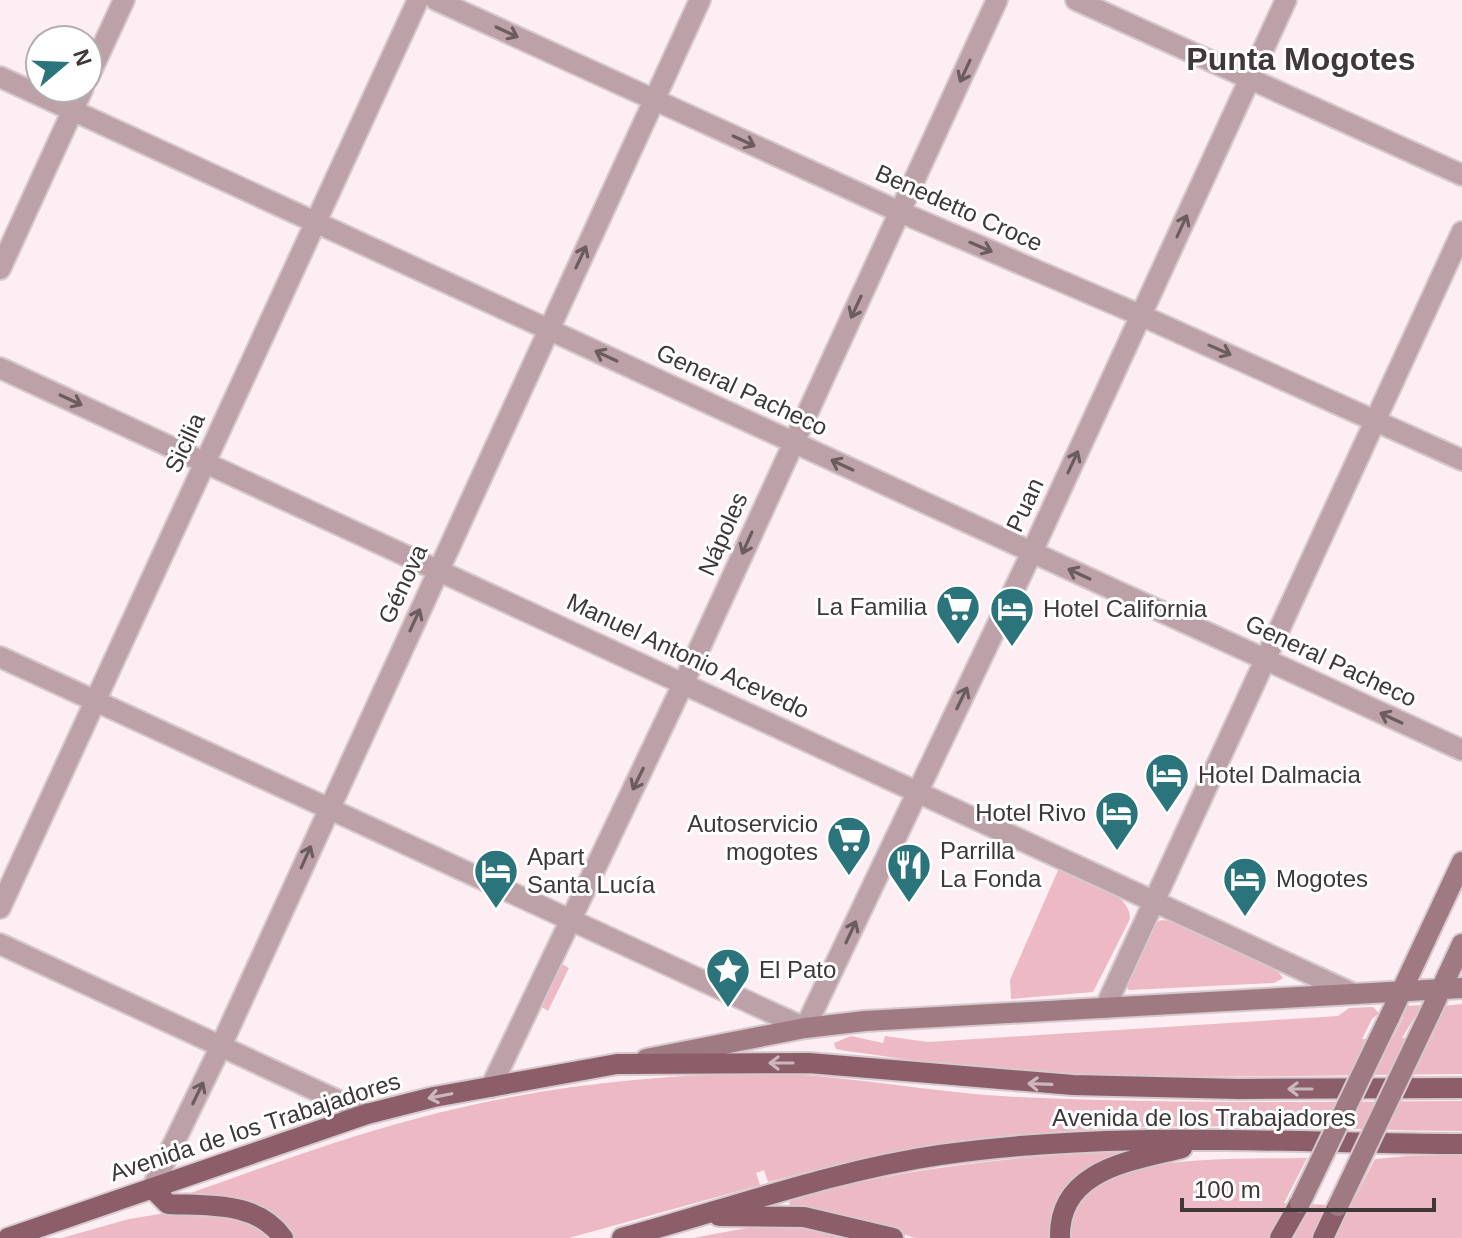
<svg xmlns="http://www.w3.org/2000/svg" width="1462" height="1238" font-family="Arial,sans-serif">
<style>
.green{fill:#ecb9c5}
.lines{fill:none;stroke-linecap:round;stroke-linejoin:round}
.street-casing{stroke:#d6c9cd;stroke-width:24}
.secondary-casing{stroke:#d6c9cd;stroke-width:24}
.primary-casing{stroke:#d6c9cd;stroke-width:24}
.street{stroke:#bca1a8;stroke-width:20}
.secondary{stroke:#a07a83;stroke-width:20}
.primary{stroke:#8b5e6a;stroke-width:20}
.secondary-bridge-casing{stroke:#d6c9cd;stroke-width:24;stroke-linecap:butt}
.secondary-bridge{stroke:#a07a83;stroke-width:20}
.oneway{stroke:#6b5c60}
.oneway2{stroke:#cbb7bc}
.labels{text-anchor:middle;stroke-width:6;stroke-linejoin:round;paint-order:stroke}
.street-label{font-size:24px;fill:#403739;stroke:#fff}
.poi-label{font-size:24px;fill:#403739;stroke:#fff;text-anchor:start}
.district-label{font-size:32px;font-weight:bold;fill:#403739;stroke:#fff}
</style>
<rect width="100%" height="100%" fill="#fceef2"/>
<path class="green" d="M1059,868C1079,878 1132,892 1130,919L1093,992L1011,999L1010,980Z
M1161,920L1170,921L1275,968L1283,978L1274,983L1129,990L1126,986L1154,924Z
M560,963L569,968L548,1011L540,1006Z
M1462,1004V1074C1304,1075 1144,1081 986,1069C939,1065 893,1057 846,1051L836,1049L834,1043L851,1036L883,1043L885,1036L928,1042L1338,1016L1349,1008L1373,1007L1379,1013L1372,1019L1362,1039L1393,1038L1403,1017H1399L1404,1006L1422,1005L1402,1038L1432,1037L1443,1006Z
M763,1073C849,1075 932,1093 1017,1097C1166,1104 1314,1102 1462,1101V1131C1347,1130 1230,1123 1116,1128C998,1133 882,1151 768,1182L764,1170L756,1173L760,1185L569,1238H294C272,1199 218,1203 179,1197C257,1170 335,1140 415,1119C529,1088 645,1075 763,1073Z
M1126,1152C1079,1168 1055,1187 1052,1238H915L864,1221L791,1207L789,1203L793,1198C901,1169 1013,1155 1126,1152Z
M1408,1156H1462V1238H1334L1375,1159Z
M1307,1158L1284,1203L1289,1204L1268,1238H1067C1070,1220 1074,1201 1088,1188C1124,1155 1258,1159 1307,1158Z
M1311,1204L1328,1205L1313,1238H1291Z
M166,1213L245,1215L277,1238H62L129,1219Z
M763,1225L805,1226L866,1238H693Z"/>
<g class="lines">
<g class="street-casing">
<path id="street" d="M436,0L900,212L1140,315L1462,460
M1076,0L1462,175
M0,77L1462,750
M88,78L124,0
M0,269L83,88
M0,368L1354,994
M0,657L805,1028L1032,552L1286,0
M0,908L418,0
M0,944L367,1114
M1105,1008L1462,232
M491,1087L684,682L997,0
M152,1188L220,1048L700,0"/>
</g>
<g class="secondary-casing">
<path id="secondary" d="M1429,1015L1462,944
M1389,1018L1462,862
M646,1059L805,1028L865,1021L1462,988"/>
</g>
<g class="primary-casing">
<path id="primary" d="M152,1188L168,1204C209,1206 257,1201 283,1238
M719,1216L804,1217L893,1238
M8,1238L367,1114L434,1097L617,1064L809,1063L1073,1085L1238,1089L1462,1088
M622,1238C728,1209 831,1171 940,1155C1112,1130 1288,1143 1462,1144
M1060,1238C1058,1169 1132,1161 1182,1148
M1280,1238L1300,1203
M1323,1238L1338,1206"/>
</g>
<use href="#street" class="street"/>
<use href="#secondary" class="secondary"/>
<use href="#primary" class="primary"/>
<g class="secondary-bridge-casing">
<path id="secondary-bridge" d="M1300,1203L1389,1018
M1338,1206L1429,1015"/>
</g>
<use href="#secondary-bridge" class="secondary-bridge"/>
</g>
<defs><path id="oneway-shaft" d="M-6 0H5M1.5-3L5.5 0L1.5 3" fill="none" stroke-width="1.6" stroke-linecap="round" stroke-linejoin="round" transform="scale(2)"/></defs>
<g class="oneway">
<use href="#oneway-shaft" transform="translate(507 32) rotate(25)"/>
<use href="#oneway-shaft" transform="translate(965 71) rotate(115)"/>
<use href="#oneway-shaft" transform="translate(744 141) rotate(25)"/>
<use href="#oneway-shaft" transform="translate(1182 226) rotate(-65)"/>
<use href="#oneway-shaft" transform="translate(981 247) rotate(23)"/>
<use href="#oneway-shaft" transform="translate(581 257) rotate(-65)"/>
<use href="#oneway-shaft" transform="translate(856 307) rotate(115)"/>
<use href="#oneway-shaft" transform="translate(1220 350) rotate(24)"/>
<use href="#oneway-shaft" transform="translate(606 356) rotate(-155)"/>
<use href="#oneway-shaft" transform="translate(71 400) rotate(25)"/>
<use href="#oneway-shaft" transform="translate(1073 462) rotate(-65)"/>
<use href="#oneway-shaft" transform="translate(842 465) rotate(-155)"/>
<use href="#oneway-shaft" transform="translate(747 543) rotate(114)"/>
<use href="#oneway-shaft" transform="translate(1079 574) rotate(-155)"/>
<use href="#oneway-shaft" transform="translate(415 620) rotate(-65)"/>
<use href="#oneway-shaft" transform="translate(962 698) rotate(-64)"/>
<use href="#oneway-shaft" transform="translate(1391 718) rotate(-155)"/>
<use href="#oneway-shaft" transform="translate(638 779) rotate(116)"/>
<use href="#oneway-shaft" transform="translate(306 857) rotate(-66)"/>
<use href="#oneway-shaft" transform="translate(851 932) rotate(-65)"/>
<use href="#oneway-shaft" transform="translate(198 1093) rotate(-64)"/>
</g>
<g class="oneway2">
<use href="#oneway-shaft" transform="translate(781 1063) rotate(180)"/>
<use href="#oneway-shaft" transform="translate(1040 1084) rotate(-178)"/>
<use href="#oneway-shaft" transform="translate(1300 1089) rotate(180)"/>
<use href="#oneway-shaft" transform="translate(440 1096) rotate(169)"/>
</g>
<defs>
<g id="supermarket-pin" transform="scale(2.3)"><path d="M0 17L-7.5 6A9.5 9.5 0 1 1 7.5 6Z" fill="#2b747b" stroke="#fff"/><path d="M-6-5.5h2.5l.6 2H6L4.5 2H-2.5L-4.4-4H-6ZM-1.5 3.2a1.3 1.3 0 1 0 .1 0ZM3 3.2a1.3 1.3 0 1 0 .1 0Z" fill="#fff"/></g>
<g id="hotel-pin" transform="scale(2.3)"><path d="M0 17L-7.5 6A9.5 9.5 0 1 1 7.5 6Z" fill="#2b747b" stroke="#fff"/><path d="M-6-4.5h1.5V1H6V5H4.5V3h-9V5H-6ZM-4 0a1.8 1.8 0 1 1 3.6 0ZM.5 0V-2.5h3Q6-2.5 6 0Z" fill="#fff"/></g>
<g id="restaurant-pin" transform="scale(2.3)"><path d="M0 17L-7.5 6A9.5 9.5 0 1 1 7.5 6Z" fill="#2b747b" stroke="#fff"/><path d="M-5-6h1v4h1v-4h1v4h1v-4h1v5L-1.5 .5V6h-2V.5L-5-1ZM5-6V6H3V1.5H1.5Q1.5-4 5-6Z" fill="#fff"/></g>
<g id="sight-pin" transform="scale(2.3)"><path d="M0 17L-7.5 6A9.5 9.5 0 1 1 7.5 6Z" fill="#2b747b" stroke="#fff"/><path d="M0-6L1.8-2.2L6-1.7L2.9 1.2L3.7 5.4L0 3.3L-3.7 5.4L-2.9 1.2L-6-1.7L-1.8-2.2Z" fill="#fff"/></g>
</defs>
<g fill-rule="evenodd">
<use href="#supermarket-pin" x="958" y="607"/>
<use href="#hotel-pin" x="1012" y="609"/>
<use href="#hotel-pin" x="1167" y="775"/>
<use href="#hotel-pin" x="1117" y="813"/>
<use href="#supermarket-pin" x="849" y="838"/>
<use href="#restaurant-pin" x="909" y="865"/>
<use href="#hotel-pin" x="496" y="871"/>
<use href="#hotel-pin" x="1245" y="879"/>
<use href="#sight-pin" x="728" y="970"/>
</g>
<g class="labels">
<g class="street-label">
<text transform="translate(959 208) rotate(24)" y="8">Benedetto Croce</text>
<text transform="translate(742 390) rotate(25)" y="8">General Pacheco</text>
<text transform="translate(185 443) rotate(-65)" y="8">Sicilia</text>
<text transform="translate(1025 505) rotate(-65)" y="8">Puan</text>
<text transform="translate(723 534) rotate(-66)" y="8">Nápoles</text>
<text transform="translate(403 584) rotate(-65)" y="8">Génova</text>
<text transform="translate(688 656) rotate(25)" y="8">Manuel Antonio Acevedo</text>
<text transform="translate(1331 661) rotate(25)" y="8">General Pacheco</text>
<text x="1204" y="1126">Avenida de los Trabajadores</text>
<text transform="translate(255 1127) rotate(-18)" y="8">Avenida de los Trabajadores</text>
</g>
<g class="poi-label">
<text x="927" y="615" text-anchor="end">La Familia</text>
<text x="1043" y="617">Hotel California</text>
<text x="1198" y="783">Hotel Dalmacia</text>
<text x="1086" y="821" text-anchor="end">Hotel Rivo</text>
<text x="818" y="832" text-anchor="end">Autoservicio<tspan x="818" dy="28">mogotes</tspan></text>
<text x="940" y="859">Parrilla<tspan x="940" dy="28">La Fonda</tspan></text>
<text x="527" y="865">Apart<tspan x="527" dy="28">Santa Lucía</tspan></text>
<text x="1276" y="887">Mogotes</text>
<text x="759" y="978">El Pato</text>
</g>
<g class="district-label">
<text x="1301" y="70">Punta Mogotes</text>
</g>
</g>
<g transform="translate(64 64) rotate(71)"><circle r="38" fill="#ffffff" stroke="#b3afb0" stroke-width="2"/>
<path d="M0-6L14 30L0 20L-14 30Z" fill="#2b747b"/>
<text y="-12" font-size="22" font-weight="bold" text-anchor="middle" fill="#403739">N</text>
</g>
<path d="M1182 1198v12h252v-12" fill="none" stroke="#403739" stroke-width="4"/>
<text x="1194" y="1198" font-size="24" fill="#403739" stroke="#ffffff" stroke-width="6" paint-order="stroke">100 m</text>
</svg>
